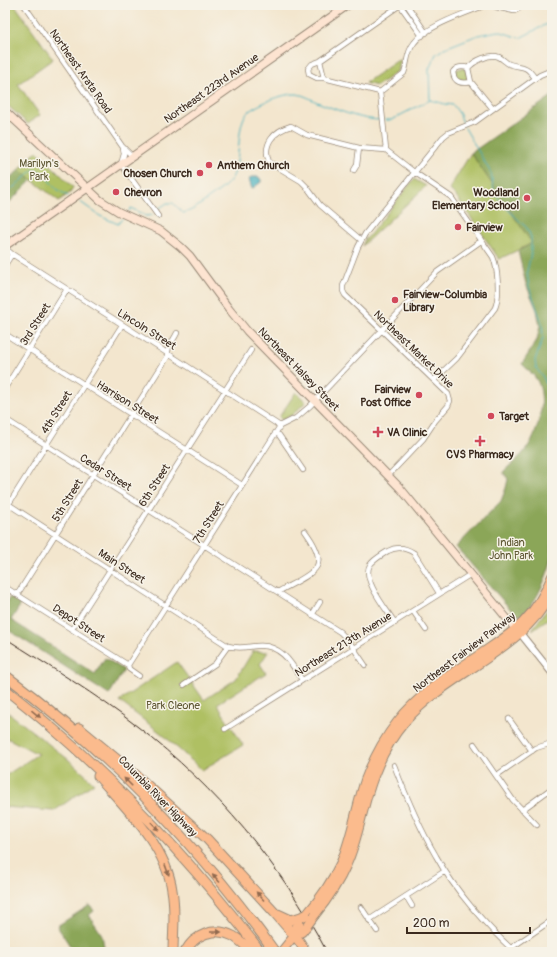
<svg xmlns="http://www.w3.org/2000/svg" width="557" height="957" font-family="Pangolin,sans-serif">
<style>
.green{fill:#afc063;stroke:#757540}
.forest{fill:#8ba659;stroke:#63683c}
.water{fill:#40aebd;stroke:#3e6c6e}
.lines{fill:none;stroke-linecap:round;stroke-linejoin:round}
.stream{stroke:#40aebd;stroke-width:1}
.minor-casing{stroke:#978876;stroke-width:6}
.tertiary-casing{stroke:#978876;stroke-width:8}
.secondary-casing{stroke:#978876;stroke-width:9}
.primary-casing{stroke:#978876;stroke-width:10}
.motorway-casing{stroke:#978876;stroke-width:11}
.minor{stroke:#fff;stroke-width:4.5}
.tertiary{stroke:#fff;stroke-width:6}
.secondary{stroke:#fde4d1;stroke-width:7}
.primary{stroke:#fbbb8d;stroke-width:8}
.motorway{stroke:#fbbb8d;stroke-width:9}
.rail{stroke:#3b2a1e;stroke-width:1}
.primary-bridge-casing{stroke:#978876;stroke-width:10;stroke-linecap:butt}
.motorway-bridge-casing{stroke:#978876;stroke-width:11;stroke-linecap:butt}
.primary-bridge{stroke:#fbbb8d;stroke-width:8}
.motorway-bridge{stroke:#fbbb8d;stroke-width:9}
.oneway{fill:#916b50}
.poi-dot{fill:#d1495b;stroke:#f7f3e8;stroke-width:1.5}
.labels{text-anchor:middle;stroke-width:3;stroke-linejoin:round;paint-order:stroke}
.street-label{font-size:11px;fill:#3b2a1e;stroke:#f7f3e8}
.park-label{font-size:11px;fill:#5e5733;stroke:#f7f3e8}
.poi-label{font-size:11px;font-weight:bold;fill:#3b2a1e;stroke:#f7f3e8;text-anchor:start}
</style>
<rect width="100%" height="100%" fill="#f7f3e8"/>
<filter id="ink" filterUnits="userSpaceOnUse"><feTurbulence type="fractalNoise" baseFrequency=".025" numOctaves="2"/><feDisplacementMap in="SourceGraphic" scale="8" xChannelSelector="R" yChannelSelector="G"/><feConvolveMatrix kernelMatrix="1 2 1 2 8 2 1 2 1" color-interpolation-filters="sRGB"/></filter>
<filter id="wash" filterUnits="userSpaceOnUse"><feTurbulence type="fractalNoise" baseFrequency=".012" numOctaves="4" result="noise"/><feDisplacementMap in="SourceGraphic" scale="16" xChannelSelector="R" yChannelSelector="G"/><feGaussianBlur stdDeviation="0.9" result="paint"/><feColorMatrix in="noise" values="0 0 0 0 0 0 0 0 0 0 0 0 0 0 0 0 0 1.4 0 .05"/><feComposite in="paint" operator="in"/></filter>
<g filter="url(#wash)">
<rect width="100%" height="100%" fill="#f3e6ce"/>
<path class="green" d="M5,5H15L53,59L18,84L40,115L28,124L5,103Z
M401,58L398,71L377,86L365,83Z
M462,68L465,69L468,78L467,81L457,79L454,73L456,70Z
M37,151L73,187L71,192L59,201L19,170Z
M471,153L533,243L499,259L457,197L449,189Z
M414,179L426,186L362,246L365,239L368,237Z
M296,392L306,402L292,415L282,420L279,417Z
M552,603V616L532,630L533,628Z
M253,651L268,652L260,664L266,673L217,704L243,745L202,770L162,734L119,701L177,662C186,675 195,687 204,700L236,679Z
M5,710L69,760L94,783L54,811L5,807V776L38,754L5,737Z"/>
<path class="forest" d="M552,96V558C548,574 535,609 519,616L512,611L456,547L501,501L506,488L508,479L503,472C511,464 521,457 527,448C539,431 547,399 537,380C533,374 527,369 522,364L537,340L540,326L537,310L526,284L518,251L532,243L471,153Z
M19,170L32,180L5,207V183Z
M10,597L21,604L11,620L95,674L105,658L124,670L109,695L5,628V605Z
M90,905L94,911L89,915L102,935L105,952H74L57,926Z"/>
<path class="water" d="M251,177H259L261,180V182L252,189L249,180Z"/>
<g class="lines">
<path class="stream" d="M430,100L429,69L436,54L445,48L478,35L498,31L520,38L545,25L552,24
M385,120H391L430,100L445,104L453,105L459,113L464,125
M465,128L491,173L494,192L504,206L527,228L531,237V254L527,271L529,287L542,323L543,338L535,360L536,368L543,377L549,390L552,406
M5,195L33,170L40,171L58,190L68,196
M79,201L100,216L118,224L122,219
M158,209L167,203H173L183,213C193,211 201,204 209,198C216,193 227,186 232,178C242,161 235,122 249,111C261,103 283,93 297,94C304,95 311,99 317,102C338,110 359,120 382,120
M129,211L131,208L146,216L153,215
M552,424L550,442L552,443"/>
</g>
</g>
<g filter="url(#ink)">
<g class="lines">
<g class="minor-casing">
<path id="minor" d="M24,5L122,146L132,156
M400,5L422,36
M407,5L426,33
M494,5L496,7L514,11L518,9L519,5
M320,61L324,78
M468,68C474,61 490,53 499,57C503,59 505,62 509,64C524,69 524,63 535,78
M468,68L471,82L493,109
M468,68C462,66 456,67 453,72C454,83 462,84 471,82
M380,92L386,150L414,172L451,197L493,257C498,269 500,296 495,308L457,358L434,380
M380,92L324,78H317L309,74L308,69L312,64L320,61L400,5
M380,92L404,73C408,62 406,53 414,43C426,26 466,13 486,5
M123,148L124,154L121,164L158,216
M354,170L357,165L359,148
M361,240L320,205L306,186L301,181L269,162C262,144 274,131 291,126L307,135L359,148L386,150
M5,248L12,254L167,353L280,426
M5,265L12,254
M5,334L242,485
M5,388L67,289
M5,419L204,545L340,632L348,640L365,665
M275,433L279,435L303,470
M388,476L423,439L435,421L448,406L450,401L448,394L345,295L343,291V286L358,247L365,234L443,137L448,133L475,122L540,75L552,70
M5,502L228,646C239,649 245,647 256,646C280,643 291,662 302,680
M5,510L122,325
M5,587L128,665L129,669L139,676
M278,592C287,586 312,576 317,566C322,556 311,539 305,531
M17,595L168,356C167,345 173,342 177,333
M413,611L426,630
M312,615L320,602
M395,623C387,610 361,579 370,565C374,559 382,555 388,551C397,546 405,547 414,553L439,593
M72,629L251,350
M128,665L280,426L296,418L310,406L437,272L481,241
M184,685L215,664L228,646
M509,719L532,751
M225,729L471,574
M474,744L513,800L537,825
M394,765C406,796 419,827 436,856C455,891 486,926 515,952
M497,775L536,748L552,743
M522,810L552,788
M406,896L412,906
M361,907L377,931
M369,920L445,871
M505,952L552,920"/>
</g>
<g class="tertiary-casing">
<path id="tertiary" d="M520,633L552,673"/>
</g>
<g class="secondary-casing">
<path id="secondary" d="M5,111L100,200L119,212L161,231L181,247L190,256L229,309L247,331L401,489L518,632
M5,246L348,5"/>
</g>
<g class="primary-casing">
<path id="primary" d="M306,915C320,899 332,881 341,862C352,836 356,807 365,780C373,759 383,740 397,722C421,691 457,670 489,648C501,640 513,632 523,622C536,609 545,593 552,576
M315,915C328,899 339,883 347,864C357,842 361,817 368,794C376,767 387,743 405,722C448,672 521,653 552,593
M294,936L296,927L303,920
M281,952L294,936L302,932L307,926"/>
</g>
<g class="motorway-casing">
<path id="motorway" d="M5,675C108,752 200,848 275,952
M5,689C102,765 186,854 261,952
M79,728L137,776L207,839L274,912L299,941L306,952
M98,776C126,808 166,846 172,890C176,911 173,931 173,952
M278,914L291,920L301,917
M185,952C194,935 214,926 233,936C240,940 246,946 252,952"/>
</g>
<use href="#minor" class="minor"/>
<use href="#tertiary" class="tertiary"/>
<use href="#secondary" class="secondary"/>
<use href="#primary" class="primary"/>
<use href="#motorway" class="motorway"/>
<path class="rail" d="M5,638C50,667 96,694 138,727C216,787 281,865 327,952"/>
<g class="primary-bridge-casing">
<path id="primary-bridge" d="M307,926L315,915"/>
</g>
<g class="motorway-bridge-casing">
<path id="motorway-bridge" d="M301,917L306,915"/>
</g>
<use href="#primary-bridge" class="primary-bridge"/>
<use href="#motorway-bridge" class="motorway-bridge"/>
</g>
<defs><path id="oneway-solid" d="M-6-.8H1V-3.2L6.5 0L1 3.2V.8H-6Z"/></defs>
<g class="oneway">
<use href="#oneway-solid" transform="translate(36 714) rotate(39)"/>
<use href="#oneway-solid" transform="translate(128 782) rotate(-135)"/>
<use href="#oneway-solid" transform="translate(155 826) rotate(47)"/>
<use href="#oneway-solid" transform="translate(167 870) rotate(70)"/>
<use href="#oneway-solid" transform="translate(216 878) rotate(-131)"/>
<use href="#oneway-solid" transform="translate(260 896) rotate(-132)"/>
<use href="#oneway-solid" transform="translate(216 932)"/>
</g>
</g>
<g class="poi-dot">
<circle cx="209" cy="165" r="4"/>
<circle cx="200" cy="173" r="4"/>
<circle cx="116" cy="192" r="4"/>
<circle cx="527" cy="198" r="4"/>
<circle cx="458" cy="227" r="4"/>
<circle cx="395" cy="300" r="4"/>
<circle cx="419" cy="395" r="4"/>
<circle cx="491" cy="416" r="4"/>
<path d="M376 426h4v4h4v4h-4v4h-4v-4h-4v-4h4z"/>
<path d="M478 435h4v4h4v4h-4v4h-4v-4h-4v-4h4z"/>
</g>
<g class="labels">
<g class="street-label">
<text transform="translate(81 71) rotate(55)" y="4">Northeast Arata Road</text>
<text transform="translate(211 88) rotate(-35)" y="4">Northeast 223rd Avenue</text>
<text transform="translate(35 324) rotate(-58)" y="4">3rd Street</text>
<text transform="translate(147 329) rotate(32)" y="4">Lincoln Street</text>
<text transform="translate(414 349) rotate(44)" y="4">Northeast Market Drive</text>
<text transform="translate(299 369) rotate(46)" y="4">Northeast Halsey Street</text>
<text transform="translate(128 402) rotate(32)" y="4">Harrison Street</text>
<text transform="translate(56 412) rotate(-58)" y="4">4th Street</text>
<text transform="translate(106 472) rotate(32)" y="4">Cedar Street</text>
<text transform="translate(154 485) rotate(-57)" y="4">6th Street</text>
<text transform="translate(67 500) rotate(-58)" y="4">5th Street</text>
<text transform="translate(208 522) rotate(-58)" y="4">7th Street</text>
<text transform="translate(122 566) rotate(33)" y="4">Main Street</text>
<text transform="translate(79 623) rotate(33)" y="4">Depot Street</text>
<text transform="translate(343 644) rotate(-32)" y="4">Northeast 213th Avenue</text>
<text transform="translate(464 652) rotate(-37)" y="4">Northeast Fairview Parkway</text>
<text transform="translate(158 796) rotate(46)" y="4">Columbia River Highway</text>
</g>
<g class="park-label">
<text x="39" y="167">Marilyn's<tspan x="39" dy="13">Park</tspan></text>
<text x="511" y="546">Indian<tspan x="511" dy="13">John Park</tspan></text>
<text x="173" y="709">Park Cleone</text>
</g>
<g class="poi-label">
<text x="217" y="169">Anthem Church</text>
<text x="192" y="177" text-anchor="end">Chosen Church</text>
<text x="124" y="196">Chevron</text>
<text x="519" y="196" text-anchor="end">Woodland<tspan x="519" dy="13">Elementary School</tspan></text>
<text x="466" y="231">Fairview</text>
<text x="403" y="298">Fairview-Columbia<tspan x="403" dy="13">Library</tspan></text>
<text x="411" y="393" text-anchor="end">Fairview<tspan x="411" dy="13">Post Office</tspan></text>
<text x="499" y="420">Target</text>
<text x="387" y="436">VA Clinic</text>
<text x="480" y="458" text-anchor="middle">CVS Pharmacy</text>
</g>
</g>
<rect width="557" height="957" fill="none" stroke="#f7f3e8" stroke-width="20"/>
<path d="M407 927v6h123v-6" fill="none" stroke="#3b2a1e" stroke-width="2"/>
<text x="413" y="927" font-size="12" fill="#3b2a1e" stroke="#f7f3e8" stroke-width="3" paint-order="stroke">200 m</text>
</svg>
